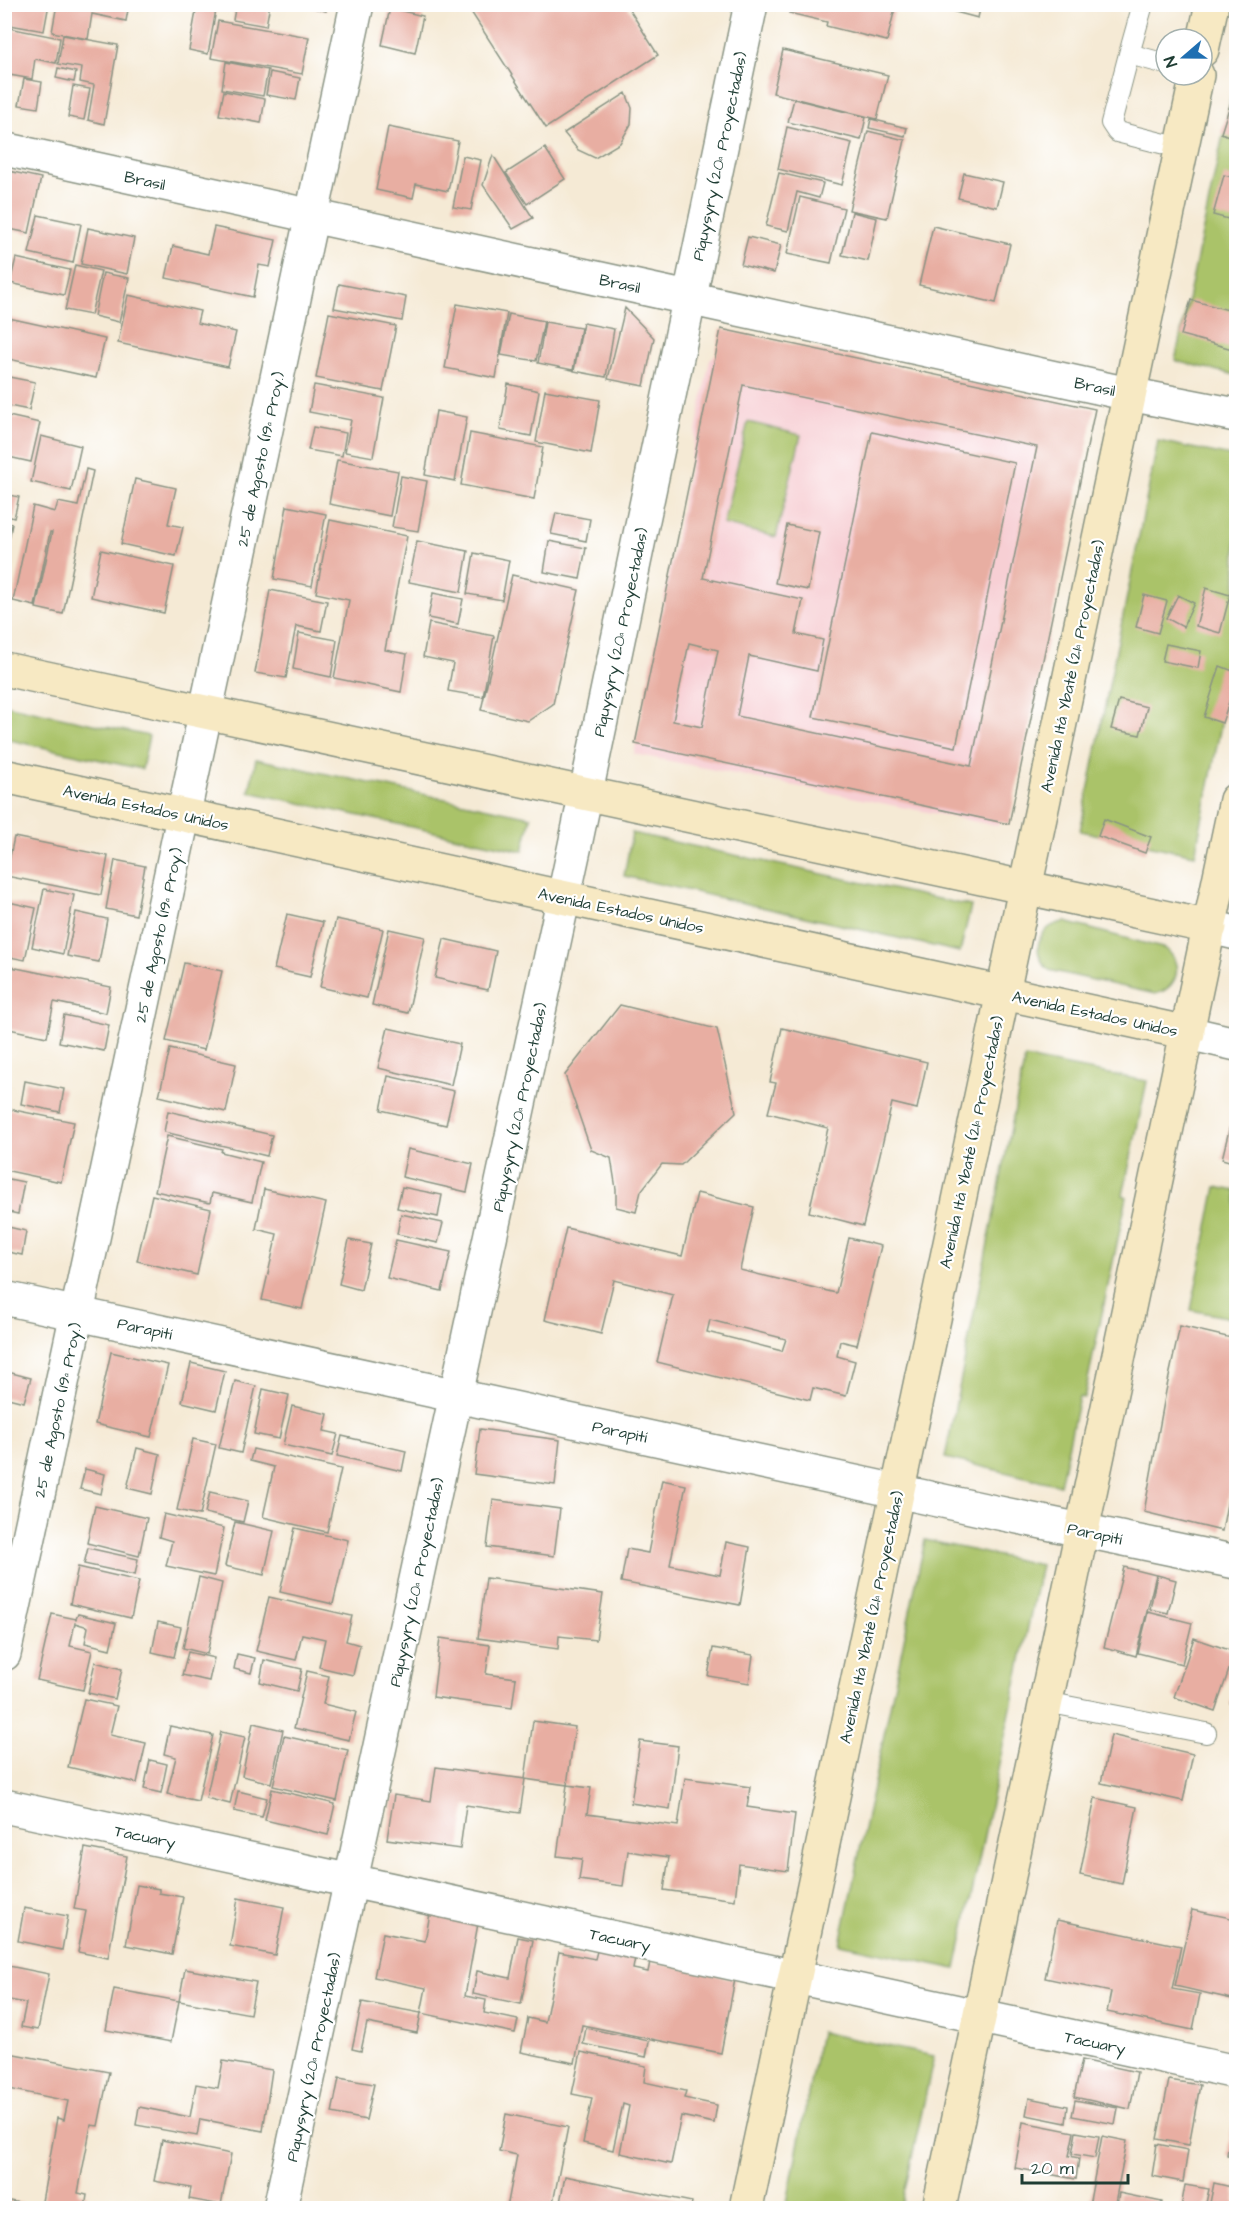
<svg xmlns="http://www.w3.org/2000/svg" width="1241" height="2213" font-family="'Architects Daughter',sans-serif">
<style>
.built{fill:#f7cfd4}
.green{fill:#aac369;stroke:#64804e;stroke-width:1.5}
.building{fill:#e8aea2;fill-rule:evenodd}
.lines{fill:none;stroke-linecap:round;stroke-linejoin:round}
.lane-casing{stroke:#8a9484;stroke-width:22}
.street-casing{stroke:#8a9484;stroke-width:36}
.secondary-casing{stroke:#8a9484;stroke-width:36}
.lane{stroke:#fff;stroke-width:20}
.street{stroke:#fff;stroke-width:33}
.secondary{stroke:#f7e9c3;stroke-width:33}
.labels{text-anchor:middle;stroke-width:4.5;stroke-linejoin:round;paint-order:stroke}
.street-label{font-size:16px;fill:#1f3d34;stroke:#fff}
</style>
<rect width="100%" height="100%" fill="#fff"/>
<filter id="ink" filterUnits="userSpaceOnUse"><feTurbulence type="fractalNoise" baseFrequency=".0167" numOctaves="2"/><feDisplacementMap in="SourceGraphic" scale="12" xChannelSelector="R" yChannelSelector="G"/><feConvolveMatrix kernelMatrix="1 2 1 2 8 2 1 2 1" color-interpolation-filters="sRGB"/></filter>
<filter id="wash" filterUnits="userSpaceOnUse"><feTurbulence type="fractalNoise" baseFrequency=".008" numOctaves="4" result="noise"/><feDisplacementMap in="SourceGraphic" scale="24" xChannelSelector="R" yChannelSelector="G"/><feGaussianBlur stdDeviation="1.35" result="paint"/><feColorMatrix in="noise" values="0 0 0 0 0 0 0 0 0 0 0 0 0 0 0 0 0 1.4 0 .05"/><feComposite in="paint" operator="in"/></filter>
<g filter="url(#wash)">
<rect width="100%" height="100%" fill="#f5ead5"/>
<path class="built" d="M731,342L1079,411L998,826L634,754L710,359Z"/>
<path class="green" d="M1236,74V375L1175,361Z
M748,422L801,435L776,537L723,524Z
M1158,441L1236,457V650L1195,855L1080,831Z
M5,705L149,736L142,769L5,739Z
M256,759L531,817L523,851L249,792Z
M632,833L971,906L960,952L624,876Z
M1065,922L1166,949C1184,964 1178,989 1155,994L1049,970C1029,952 1038,925 1065,922Z
M1025,1058L1147,1081L1123,1195L1127,1197L1084,1398L1079,1397L1060,1485L945,1458Z
M1216,1187L1236,1191V1319L1191,1310Z
M925,1540L1041,1565L956,1969L840,1944Z
M820,2032L934,2056L901,2208H786Z"/>
<g id="blocks">
<path class="building" d="M4,4H49L44,31L4,24Z
M57,4H129L126,21L92,14L88,39L52,32Z
M236,4H270L266,26L233,20Z
M297,4H327L326,11Z
M466,4H626L658,55L546,128Z
M791,4H896L887,41L826,26L827,22L789,13Z
M945,4H981L978,18L944,9Z
M197,6L216,10L208,54L189,50Z
M390,8L423,16L415,53L382,45Z
M218,21L309,37L302,74L211,58Z
M4,27L60,38L56,63L35,59L32,79L4,74Z
M63,35L118,45L104,124L88,120L94,85L80,82L82,68L58,64Z
M783,50L888,75L877,119L773,93Z
M226,62L268,70L263,96L222,89Z
M58,68L76,72L74,82L56,78Z
M270,72L300,78L296,100L266,95Z
M24,79L42,82L38,108L19,105Z
M73,86L90,89L84,120L68,117Z
M1236,86V139L1221,133Z
M224,91L265,99L261,123L219,115Z
M626,93L632,108L631,124L620,143L595,158L578,150L564,133Z
M794,99L866,117L861,140L788,122Z
M871,119L907,128L905,136L869,128Z
M388,127L458,141L448,191L416,184L413,198L376,190Z
M787,127L852,143L842,185L778,169Z
M868,131L905,140L887,218L849,210Z
M545,148L565,179L527,204L506,173Z
M493,155L533,218L513,229L483,185Z
M463,156L481,160L471,210L453,207Z
M4,170L41,178L29,233L4,228Z
M779,173L823,183L819,198L797,192L788,231L766,226Z
M964,173L1003,182L997,207L958,198Z
M1224,175L1236,178V221L1213,215Z
M800,197L844,208L831,263L787,254Z
M852,212L877,218L868,261L842,255Z
M38,215L81,224L73,263L29,253Z
M933,226L1010,244L996,303L919,285Z
M214,227L276,240L270,267L259,265L253,297L166,278L173,246L208,254Z
M88,228L134,238L127,274L81,264Z
M748,237L781,245L774,273L741,265Z
M16,258L70,270L64,295L10,283Z
M75,265L101,271L91,315L65,310Z
M103,273L129,278L119,322L94,316Z
M339,284L406,297L402,321L334,308Z
M128,295L200,311L197,323L236,332L228,367L118,343Z
M1191,300L1236,312V350L1181,335Z
M457,304L507,313L496,378L445,368Z
M625,308L654,338L644,386L608,379Z
M329,313L396,326L383,391L316,378Z
M509,314L544,321L536,361L501,355Z
M4,317L105,339L96,378L4,358Z
M545,322L581,328L573,370L538,363Z
M583,323L614,329L606,377L574,371Z
M721,329L1095,409L1009,824L635,744ZM743,385L1037,447L971,766L737,716L749,656L817,671L823,640L796,634L803,600L703,578ZM689,643L718,650L702,727L673,721Z
M4,376L35,382L29,410L4,405Z
M508,384L539,391L531,436L500,430Z
M314,385L384,398L373,457L345,452L351,420L309,412Z
M545,390L600,400L591,453L536,442Z
M436,411L467,417L455,481L425,475Z
M4,415L40,423L31,462L4,456Z
M313,427L346,433L342,456L308,450Z
M872,432L1015,463L956,747L813,717Z
M470,433L543,447L534,499L461,485Z
M41,436L81,446L71,491L31,482Z
M337,460L398,471L390,516L329,504Z
M86,469L93,471L63,614L36,608L52,532H50L35,606L13,601L33,506L55,512L58,502L78,506Z
M401,476L427,481L418,531L392,527Z
M135,479L176,488L168,524L183,527L176,556L121,544Z
M4,494L19,497L14,518L4,515Z
M287,506L326,514L312,586L274,579Z
M556,513L590,519L586,541L551,534Z
M330,520L407,536L385,650L407,654L401,692L334,678L349,600L316,593Z
M4,522L12,524L6,556H4Z
M787,525L819,532L808,590L775,583Z
M417,541L468,551L461,592L409,582Z
M549,541L586,548L580,579L544,572Z
M101,550L174,566L164,613L91,597Z
M474,553L509,560L502,600L467,594Z
M512,575L579,590L553,704L528,721L481,710Z
M1206,588L1230,595L1220,633L1196,626Z
M270,590L327,601L321,631L296,626L286,678L255,673Z
M433,593L463,599L458,624L428,618Z
M1144,595L1167,601L1158,633L1136,627Z
M1178,595L1194,603L1183,627L1166,618Z
M429,623L494,636L483,697L448,691L453,663L423,657Z
M299,633L337,640L331,677L293,669Z
M1166,644L1201,651L1198,668L1162,661Z
M1220,666L1236,672V681L1222,723L1204,717Z
M1119,700L1147,707L1140,735L1111,729Z
M1104,819L1151,837L1145,853L1098,836Z
M4,837H8L6,852H4Z
M14,837L108,856L101,895L6,876Z
M115,860L145,866L136,915L106,909Z
M44,889L74,895L63,954L32,947Z
M4,901L36,908L25,960L4,956Z
M76,912L107,919L99,962L67,956Z
M287,914L323,922L310,977L274,969Z
M336,919L383,929L367,998L320,987Z
M389,929L425,937L408,1013L372,1005Z
M444,939L496,951L488,990L435,978Z
M184,963L222,971L204,1050L166,1041Z
M11,967L111,987L106,1013L54,1002L47,1037L4,1028V999Z
M620,1005L717,1029L736,1112L681,1165L662,1164L641,1191L636,1212L616,1207V1189L611,1158L591,1150L565,1075Z
M64,1015L109,1025L104,1051L59,1042Z
M388,1028L460,1044L451,1085L378,1068Z
M782,1028L927,1062L917,1109L892,1103L863,1226L809,1212L828,1128L768,1113L776,1083L770,1082Z
M170,1049L236,1064L226,1112L159,1096Z
M388,1076L454,1091L446,1125L381,1110Z
M25,1081L64,1089L60,1112L21,1104Z
M1236,1101V1163L1222,1159Z
M4,1108L74,1122L61,1182L4,1170Z
M168,1111L272,1135L267,1156L164,1132Z
M167,1136L222,1149L221,1152L261,1162L252,1202L212,1193L210,1203L155,1191Z
M408,1149L473,1164L467,1192L402,1177Z
M4,1178L24,1182L18,1214L4,1211Z
M402,1187L442,1195L438,1217L397,1208Z
M264,1189L326,1203L302,1309L262,1300L277,1234L256,1229Z
M697,1193L754,1207L740,1270L836,1293L849,1238L881,1246L857,1345L840,1341L837,1356L855,1361L846,1396L813,1388L810,1400L657,1362L673,1295L614,1280L601,1334L545,1320L566,1228L682,1256ZM710,1320L786,1339L782,1351L707,1332Z
M152,1195L211,1209L197,1275L137,1261Z
M401,1214L443,1223L438,1243L397,1234Z
M4,1226L26,1231L22,1255L4,1251Z
M349,1240L371,1244L361,1290L339,1284Z
M396,1240L451,1252L442,1291L387,1278Z
M1180,1326L1236,1339V1455L1222,1531L1144,1512L1166,1391Z
M111,1352L168,1365L151,1437L95,1424Z
M191,1363L225,1371L216,1410L182,1402Z
M4,1371L31,1378L24,1402L4,1397Z
M235,1381L256,1386L241,1453L219,1448Z
M263,1389L289,1395L279,1439L254,1434Z
M292,1406L328,1414L324,1431L338,1434L332,1456L283,1445Z
M480,1429L560,1440L555,1485L474,1474Z
M342,1436L406,1451L402,1471L337,1456Z
M193,1439L216,1444L200,1515L177,1510Z
M137,1448L160,1454L152,1494L127,1488Z
M253,1449L341,1469L327,1532L263,1517L274,1467L250,1461Z
M85,1469L105,1474L101,1494L80,1489Z
M662,1480L686,1485L670,1565L720,1575L726,1542L750,1547L740,1605L621,1582L627,1549L648,1553Z
M210,1492L248,1501L243,1522L205,1513Z
M493,1500L560,1509L554,1556L487,1547Z
M95,1506L147,1518L139,1556L87,1543Z
M164,1514L224,1528L214,1576L166,1566L172,1541L159,1537Z
M235,1522L274,1531L264,1575L225,1566Z
M295,1528L348,1540L333,1604L280,1592Z
M88,1548L138,1559L135,1575L84,1564Z
M78,1567L139,1581L131,1618L70,1604Z
M1124,1567L1156,1575L1136,1656L1104,1647Z
M1157,1575L1176,1580L1168,1613L1150,1609Z
M199,1577L222,1583L207,1654L183,1648Z
M486,1578L603,1594L596,1640L559,1636L558,1649L478,1638Z
M269,1597L352,1616L346,1641L360,1645L353,1675L319,1667L325,1639L302,1634L296,1660L256,1651Z
M1148,1612L1192,1623L1182,1664L1138,1653Z
M52,1614L76,1619L78,1614L116,1623L110,1649L85,1643L88,1627L75,1623L70,1646L92,1651L83,1690L37,1680Z
M158,1622L181,1627L174,1657L152,1652Z
M440,1638L490,1645L486,1674L516,1678L512,1708L433,1697Z
M1194,1638L1235,1652L1215,1711L1174,1697Z
M713,1648L753,1655L749,1683L708,1676Z
M188,1652L214,1658L209,1681L182,1675Z
M237,1654L255,1658L251,1673L234,1669Z
M264,1660L302,1669L297,1691L260,1682Z
M95,1662L122,1669L115,1699L88,1693Z
M307,1671L329,1676L323,1704L356,1712L349,1740L294,1728Z
M1236,1680V1706L1230,1704Z
M84,1699L117,1706L110,1735L146,1743L137,1783L68,1767Z
M533,1721L575,1727L567,1785L591,1788L587,1814L678,1826L685,1778L750,1787L747,1807L795,1814L788,1871L739,1864L735,1900L664,1890L669,1857L628,1851L623,1886L579,1880L582,1859L557,1856L567,1785L525,1779Z
M253,1723L283,1730L271,1783L242,1776Z
M170,1726L213,1735L198,1801L167,1794L176,1757L164,1754Z
M221,1732L245,1737L230,1804L206,1798Z
M1111,1735L1193,1754L1183,1801L1101,1783Z
M284,1736L348,1750L337,1801L273,1786Z
M640,1741L678,1746L670,1809L631,1803Z
M150,1760L167,1764L161,1793L144,1789Z
M436,1767L525,1779L520,1813L466,1805L460,1849L387,1839L394,1795L431,1801Z
M272,1789L335,1804L328,1835L265,1820Z
M238,1791L267,1798L262,1817L234,1811Z
M1095,1798L1137,1807L1122,1884L1080,1875Z
M85,1848L127,1856L108,1958L78,1952L86,1911L74,1909Z
M137,1885L159,1889V1893L183,1897L172,1954L126,1945Z
M238,1898L284,1907L275,1955L230,1946Z
M24,1908L68,1916L62,1950L18,1941Z
M431,1908L479,1918L465,1996L486,2000L484,2013L518,2020L515,2033L421,2013L426,1988L374,1977L383,1933L425,1941Z
M1192,1910L1236,1919V1980L1232,1999L1175,1986Z
M1057,1920L1181,1946L1172,1989L1200,1994L1193,2030L1107,2012L1111,1992L1045,1978Z
M518,1937L533,1940L521,2004L473,1994L477,1971L510,1978Z
M597,1951L635,1958L633,1969L648,1972L650,1962L735,1979L721,2053L582,2025L575,2063L521,2052L528,2018L545,2022L559,1952L595,1959Z
M4,1965L49,1974L38,2030L21,2027L26,2003L4,1999Z
M185,1969L256,1982L250,2014L179,2001Z
M114,1989L179,2001L171,2042L106,2030Z
M362,2002L421,2013L417,2033L367,2023L361,2051L352,2049Z
M586,2028L649,2041L646,2057L583,2044Z
M4,2052L109,2072L98,2126L91,2125L78,2193L87,2195L85,2208L41,2207L44,2208H4V2200L41,2207L57,2118L64,2120L68,2101L4,2088Z
M581,2052L646,2066L644,2082L686,2091L684,2098L717,2105L714,2123L681,2116L671,2164L620,2153L629,2106L623,2104L613,2150L583,2143L592,2098L572,2094Z
M1082,2060L1137,2072L1130,2109L1074,2097Z
M223,2061L272,2070L263,2131L200,2119L197,2136L136,2125L139,2107L190,2117L196,2084L218,2088Z
M339,2078L374,2084L366,2120L332,2113Z
M1169,2080L1200,2085L1189,2145L1157,2139Z
M1029,2098L1068,2106L1066,2123L1026,2115Z
M1075,2100L1118,2108L1115,2124L1072,2116Z
M506,2114L568,2127L552,2208H507L517,2155L499,2151Z
M1233,2121H1236V2157L1227,2155Z
M1023,2122L1074,2132L1069,2156L1079,2158L1076,2179L1015,2168Z
M1076,2132L1099,2136L1095,2158L1072,2154Z
M1102,2136L1127,2141L1114,2208L1089,2206Z
M162,2140L231,2154L221,2205L189,2199L191,2188L154,2181Z
M1157,2144L1188,2150L1183,2182L1152,2176Z
M565,2176L692,2202L691,2208H559Z
M1214,2183L1236,2188L1234,2208H1209Z
M1185,2185L1209,2189L1205,2208H1181Z
M1119,2193L1162,2202L1161,2208H1116Z"/>
</g>
</g>
<g filter="url(#ink)">
<use href="#blocks" fill-opacity="0" stroke="#8a9484" stroke-width="1.5"/>
<g class="lines">
<g class="lane-casing">
<path id="lane" d="M1143,4L1129,54L1166,64
M1129,54L1111,123L1117,132L1181,148
M1046,1702L1206,1733"/>
</g>
<g class="street-casing">
<path id="street" d="M4,149L1129,394L1236,415
M1210,927L1236,933
M1188,1033L1236,1044
M4,1298L994,1512L1236,1562
M4,1654L357,4
M4,1806L1236,2072
M280,2208L575,845L751,4"/>
</g>
<g class="secondary-casing">
<path id="secondary" d="M1202,50L1212,4
M4,669L1210,927
M4,776L1188,1033
M746,2208L1197,75
M939,2208L1236,800"/>
</g>
<use href="#lane" class="lane"/>
<use href="#street" class="street"/>
<use href="#secondary" class="secondary"/>
</g>
</g>
<g class="labels">
<g class="street-label">
<text transform="translate(719 156) rotate(-78)" y="6">Piquysyry (20ª Proyectadas)</text>
<text transform="translate(145 180) rotate(12)" y="6">Brasil</text>
<text transform="translate(620 283) rotate(12)" y="6">Brasil</text>
<text transform="translate(1095 386) rotate(12)" y="6">Brasil</text>
<text transform="translate(260 459) rotate(-78)" y="6">25 de Agosto (19ª Proy.)</text>
<text transform="translate(620 632) rotate(-78)" y="6">Piquysyry (20ª Proyectadas)</text>
<text transform="translate(1072 666) rotate(-78)" y="6">Avenida Itá Ybaté (21ª Proyectadas)</text>
<text transform="translate(146 807) rotate(12)" y="6">Avenida Estados Unidos</text>
<text transform="translate(621 910) rotate(12)" y="6">Avenida Estados Unidos</text>
<text transform="translate(158 935) rotate(-78)" y="6">25 de Agosto (19ª Proy.)</text>
<text transform="translate(1095 1013) rotate(12)" y="6">Avenida Estados Unidos</text>
<text transform="translate(519 1107) rotate(-78)" y="6">Piquysyry (20ª Proyectadas)</text>
<text transform="translate(971 1142) rotate(-78)" y="6">Avenida Itá Ybaté (21ª Proyectadas)</text>
<text transform="translate(145 1328) rotate(12)" y="6">Parapití</text>
<text transform="translate(57 1410) rotate(-78)" y="6">25 de Agosto (19ª Proy.)</text>
<text transform="translate(620 1431) rotate(12)" y="6">Parapití</text>
<text transform="translate(1095 1533) rotate(12)" y="6">Parapití</text>
<text transform="translate(416 1582) rotate(-78)" y="6">Piquysyry (20ª Proyectadas)</text>
<text transform="translate(871 1617) rotate(-78)" y="6">Avenida Itá Ybaté (21ª Proyectadas)</text>
<text transform="translate(145 1836) rotate(12)" y="6">Tacuary</text>
<text transform="translate(620 1939) rotate(12)" y="6">Tacuary</text>
<text transform="translate(1095 2042) rotate(12)" y="6">Tacuary</text>
<text transform="translate(313 2057) rotate(-78)" y="6">Piquysyry (20ª Proyectadas)</text>
</g>
</g>
<rect width="1241" height="2213" fill="none" stroke="#fff" stroke-width="24"/>
<g transform="translate(1184 57) rotate(250)"><circle r="28" fill="#ffffff" stroke="#a5b1ae" stroke-width="1.5"/>
<path d="M0-4.5L10 22L0 15L-10 22Z" fill="#1f6fb2"/>
<text y="-9" font-size="16" font-weight="bold" text-anchor="middle" fill="#1f3d34">N</text>
</g>
<path d="M1022 2174v9h106v-9" fill="none" stroke="#1f3d34" stroke-width="3"/>
<text x="1031" y="2174" font-size="18" fill="#1f3d34" stroke="#ffffff" stroke-width="4.5" paint-order="stroke">20 m</text>
</svg>
